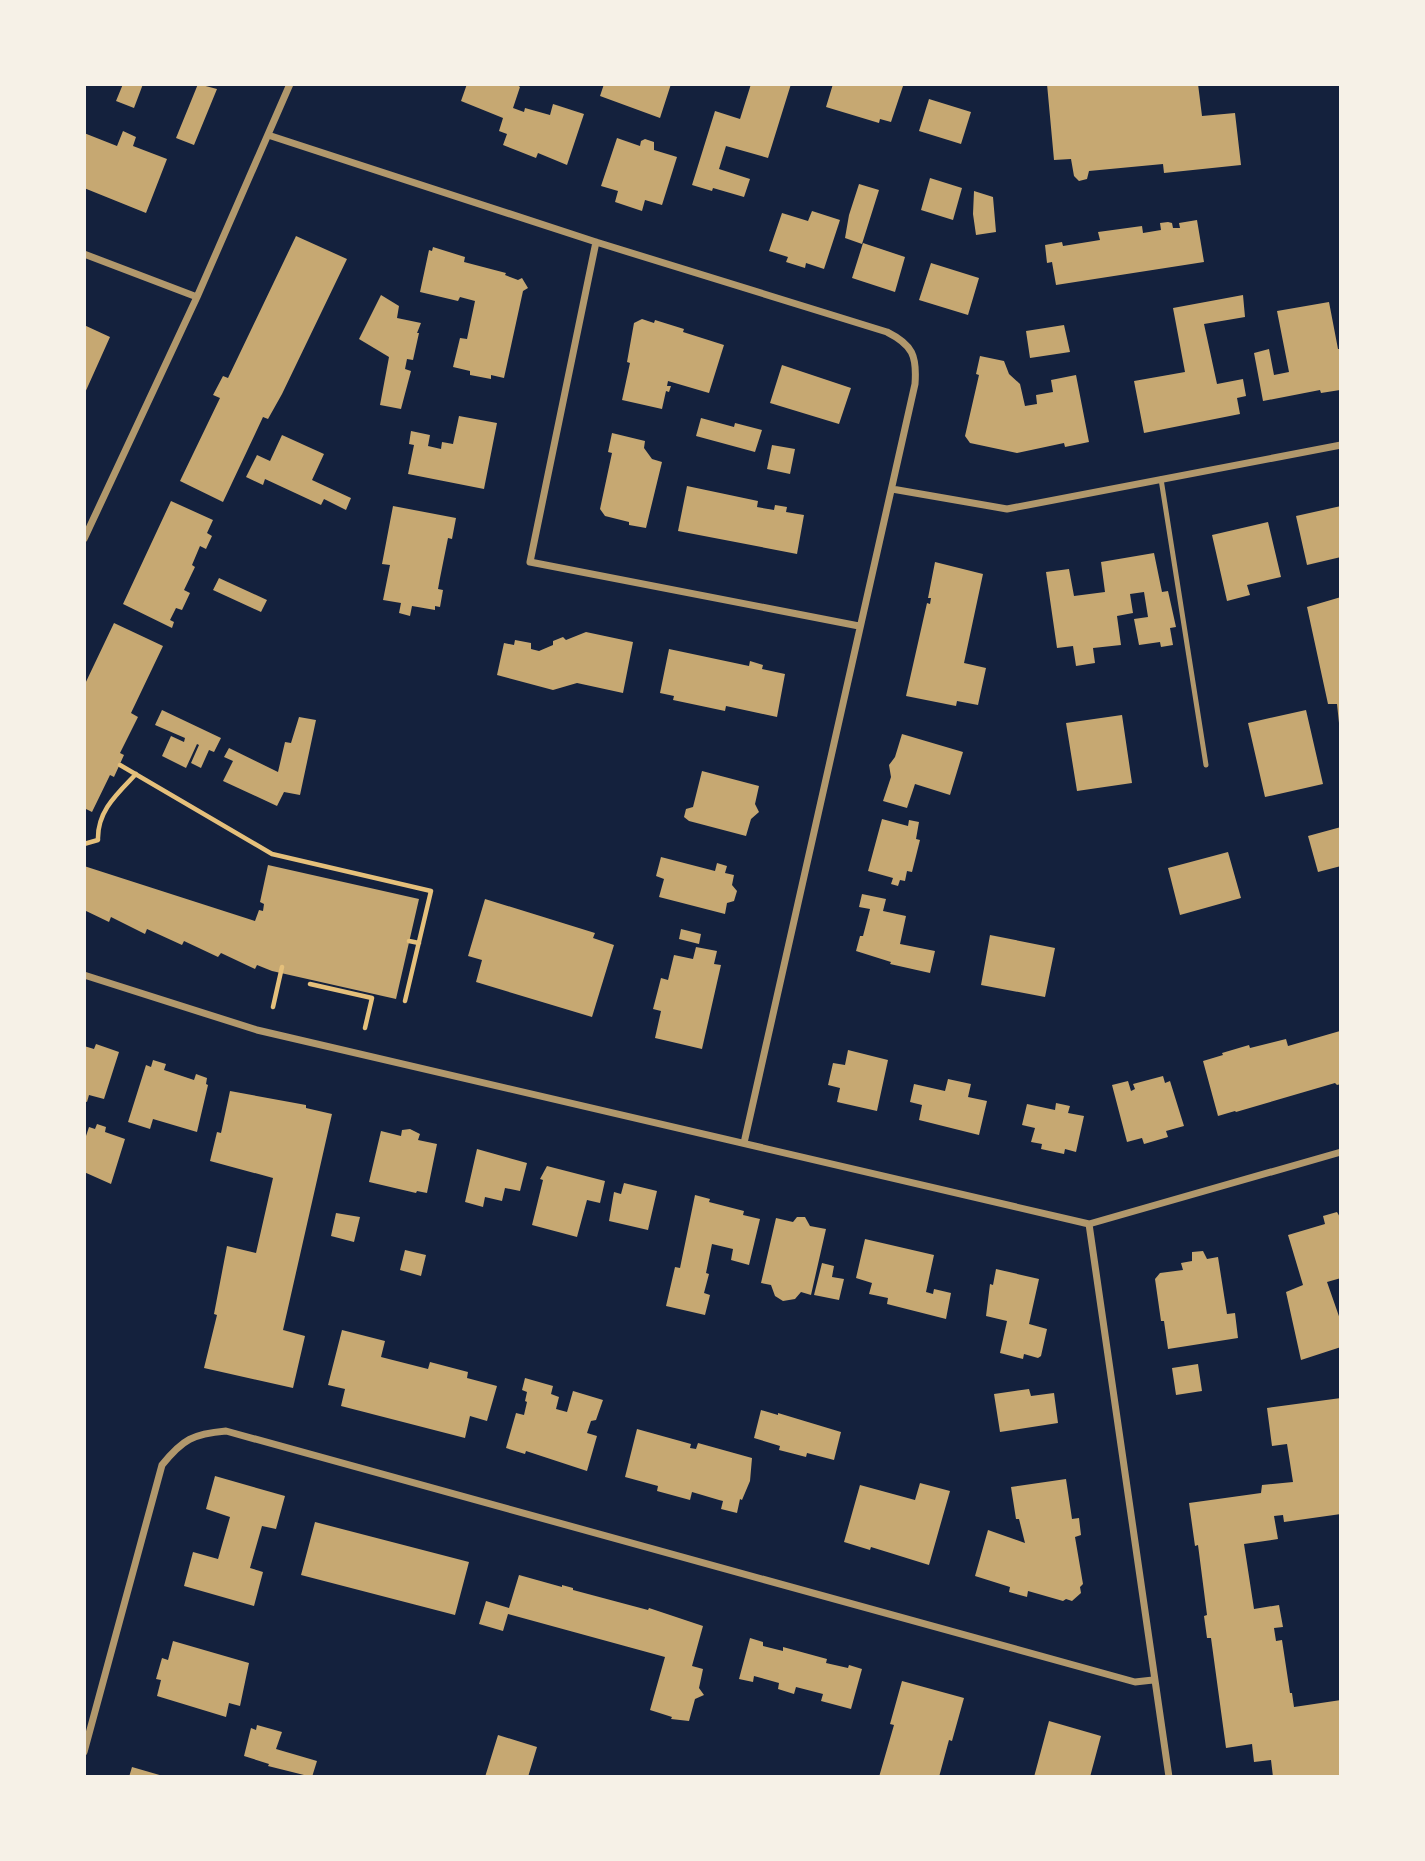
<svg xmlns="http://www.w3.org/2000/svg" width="1425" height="1861" font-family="'Fira Sans',sans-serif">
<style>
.building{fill:#c6a872}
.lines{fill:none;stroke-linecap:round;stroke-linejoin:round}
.path{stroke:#e5c07b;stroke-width:4.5}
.service{stroke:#b1986c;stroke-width:5}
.minor{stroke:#b1986c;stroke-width:7}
</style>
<rect width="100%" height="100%" fill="#14213d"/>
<path class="building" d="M123,84H143L134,108L116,101Z
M198,84L217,89L194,145L176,138Z
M467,84H516L520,87L513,108L524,112L525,108L550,115L553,104L584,114L567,165L538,153L536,158L503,145L507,134L499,131L503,118L461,101Z
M604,84H671L660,118L600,96Z
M751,84H791L768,158L726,146L719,169L750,179L744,197L713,188L712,191L692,185L715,111L740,119Z
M833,84H896L903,86L891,122L880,119L879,123L826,107Z
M1047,84H1198L1202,116L1235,113L1241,165L1164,173L1163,164L1089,171L1087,179L1079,181L1074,176L1071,159L1054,160Z
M929,99L971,112L961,144L919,131Z
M123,131L136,137L133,146L167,159L146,213L84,188V133L117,146Z
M617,138L640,146L641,141L645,139L654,142V150L677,157L662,205L645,200L642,211L615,202L618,191L601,186Z
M930,178L962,188L953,220L921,210Z
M859,184L879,190L862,244L845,238L849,215Z
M974,191L993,197L996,232L976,235L973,214Z
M812,211L840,220L824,269L806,263L805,268L786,262L788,257L769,251L782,213L808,221Z
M1197,220L1204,262L1056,285L1052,262L1047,263L1045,245L1062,242L1063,246L1100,240L1098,232L1142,226L1143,233L1161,230L1160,223L1168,222L1172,223L1173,228H1180L1179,223Z
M296,236L347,259L282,394L268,419L263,417L223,502L180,481L220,398L213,395L223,376L228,378Z
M863,243L905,257L895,292L852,278Z
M433,247L465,257L464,262L506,273L505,275L518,280L522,278L528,288L523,291L504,378L491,375V379L470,375V371L453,367L460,338L467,339L475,301L460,297L458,301L420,292L429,250L432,251Z
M931,263L979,278L968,315L919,300Z
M381,295L399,306L397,318L421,323L417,333H419L413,360L407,359L405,369L411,371L401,409L380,405L389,357L359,339Z
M1243,295L1245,317L1204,324L1217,384L1243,379L1246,396L1237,398L1240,414L1144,433L1134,381L1185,372L1173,308Z
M1329,302L1338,349H1341L1340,390L1321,393L1320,390L1263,401L1254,353L1269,349L1274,375L1289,372L1277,311Z
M642,319L654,323L655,320L684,329L683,332L724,345L709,393L668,381L667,386H671L669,392L666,391L662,409L622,400L630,363L627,362L634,323Z
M84,325L110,337L84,395Z
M1064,325L1070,352L1030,358L1026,331Z
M980,356L1004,361L1009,374L1020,384L1025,406L1037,404L1036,395L1053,392L1051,380L1076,375L1089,442L1065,447L1064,443L1017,453L970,443L965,436L979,375L976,374Z
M782,365L851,388L839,424L770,403Z
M459,416L497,423L484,489L408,474L414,445L409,444L411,431L430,435L428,446L441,449L442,442L453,444Z
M701,418L734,427L735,423L762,430L755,452L696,436Z
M612,433L645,441L644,448L652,459L662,462L646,528L629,525V522L605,516L600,509L612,453L608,452Z
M282,435L324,454L312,480L351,498L346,510L324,499L321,505L265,479L263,485L246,477L257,455L270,461Z
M772,445L795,449L790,474L767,469Z
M687,486L758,501L757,507L774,510L775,505L787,507L786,512L804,515L797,554L678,531Z
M171,501L213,520L207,533L212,536L206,549L200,546L192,565L195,567L184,590L190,593L182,610L176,608L170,620L174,622L172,628L123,604Z
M393,506L456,518L452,539L448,538L440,578L438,589L443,590L440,607L435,606V610L412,606L410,616L399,613L401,603L383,600L390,565L382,564Z
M1341,506V557L1307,565L1296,516Z
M1268,522L1281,577L1247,585L1250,595L1227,601L1212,535Z
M1154,553L1162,592L1168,591L1176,627L1170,628L1173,645L1161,647L1160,642L1139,645L1134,619L1148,617L1144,592L1130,594L1133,613L1117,616L1121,645L1093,648L1095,663L1076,666L1073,646L1057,648L1046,572L1069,569L1074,596L1105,592L1101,562Z
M935,562L983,574L964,663L986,668L978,705L957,701L956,706L906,696L927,603L930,604L931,598H928Z
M219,578L267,600L261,612L213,590Z
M1341,597V723H1339L1337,704H1328L1307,607Z
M114,623L163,646L131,713L138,717L120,753L124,755L114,777L110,775L92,812L84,808V686Z
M586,632L633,642L623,693L577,683L553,690L497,675L504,643L514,645L515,640L531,643V649L539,651L553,645V641L563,637L566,640Z
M669,649L749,666L750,661L763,665L762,669L785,674L777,717L726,706L725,711L673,700L674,696L660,693Z
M162,710L221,738L214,752L209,750L201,768L191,763L199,745L197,744L186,768L162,756L171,736L184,742L185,738L155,725Z
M1306,710L1323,784L1265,797L1248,723Z
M1122,715L1132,783L1077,791L1066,723Z
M299,717L316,720L300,795L284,792L277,806L223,781L233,761L224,757L229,748L278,772L285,742L291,743Z
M902,734L963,752L950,795L915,784L907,808L883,801L891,777L889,765L895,757Z
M702,771L759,786L755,804L759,812L751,819L746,836L689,821L684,817L686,809L693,807Z
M882,819L908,826L909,820L919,822L916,839L920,840L912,872L907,871L905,881L900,880L898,886L891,884L893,878L868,871Z
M1341,827V866L1318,872L1308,836Z
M1228,852L1241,898L1180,915L1168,868Z
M661,857L715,871L717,863L727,866L725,873L734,875L732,885L737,891L734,901L727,903L725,914L659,897L664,879L656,876Z
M268,865L419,899L396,999L272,971L257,965L255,969L221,953L218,957L184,941L182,945L147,929L145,934L111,917L109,922L84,910V866L255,921L259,910L263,911L264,904L260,902Z
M862,894L886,899L883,911L906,916L900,944L935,951L930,973L890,964L891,962L856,951L860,936H863L870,909L859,907Z
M485,899L595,933L593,938L614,945L592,1017L476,982L482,960L468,956Z
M681,929L701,934L699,944L679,939Z
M990,935L1055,948L1045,997L981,985Z
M696,947L717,951L714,964L721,965L702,1049L655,1038L661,1011L653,1009L661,978L668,980L674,955L693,959Z
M1340,1031L1341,1084L1337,1085L1335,1083L1236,1112L1235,1111L1218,1116L1203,1061L1223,1055L1222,1053L1249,1045L1250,1048L1286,1039L1288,1046Z
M96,1044L119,1052L104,1099L89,1095L87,1102L84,1101V1046L94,1049Z
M848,1050L888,1060L877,1111L837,1102L840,1088L828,1085L833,1063L845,1065Z
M153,1060L166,1064L164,1070L194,1080L196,1074L207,1078L206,1084L208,1085L197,1132L153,1119L150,1129L128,1122L146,1065L151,1067Z
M1163,1076L1165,1083L1170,1081L1184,1126L1166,1131L1168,1137L1144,1144L1142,1138L1127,1142L1112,1085L1128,1081L1131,1091L1135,1089L1133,1084Z
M948,1079L971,1084L968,1097L987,1101L979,1135L919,1120L922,1105L910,1102L914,1084L945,1091Z
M230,1091L306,1105V1108L332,1114L283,1330L305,1336L293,1388L204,1368L217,1315L214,1314L227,1246L256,1253L273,1178L210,1161L217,1132L221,1133Z
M1056,1103L1070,1106L1068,1113L1084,1116L1076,1152L1065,1149L1064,1154L1041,1149L1042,1144L1031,1142L1035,1128L1022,1125L1027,1104L1055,1110Z
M97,1124L106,1127L105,1132L125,1139L111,1184L84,1172V1142L89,1127L95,1129Z
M410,1129L420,1134L418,1140L437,1144L427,1193L417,1191L416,1193L369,1182L381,1131L401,1136L402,1130Z
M477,1149L527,1163L520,1191L505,1188L502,1201L485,1197L483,1207L465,1202Z
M547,1166L605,1181L600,1203L587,1200L577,1237L532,1225L543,1180L540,1179Z
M624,1183L657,1191L648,1230L609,1221L614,1192L621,1194Z
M695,1195L710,1199L709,1202L744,1211L743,1215L760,1219L749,1265L731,1260L733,1249L712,1244L706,1273L709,1274L704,1293L710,1295L705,1315L666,1306L675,1267L680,1268Z
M1337,1212L1341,1219V1278L1327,1282L1341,1322V1347L1301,1360L1286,1292L1303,1285L1288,1235L1325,1224L1323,1216Z
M336,1213L360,1217L354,1242L331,1236Z
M797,1217H805L810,1226L826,1229L811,1295L801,1292L795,1299L783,1301L775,1296L771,1285L761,1283L776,1218L793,1222Z
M865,1239L934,1255L926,1292L933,1294L934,1289L951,1293L946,1319L887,1304L888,1298L869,1294L872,1283L856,1278Z
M405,1250L426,1255L421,1276L400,1270Z
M1203,1251L1207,1259L1218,1257L1227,1314L1235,1313L1238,1338L1168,1349L1164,1321H1161L1155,1279L1160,1273L1183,1270L1181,1263L1192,1261V1252Z
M822,1263L834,1266L832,1277L844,1279L839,1300L814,1295Z
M996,1269L1039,1279L1029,1324L1047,1329L1041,1356L1038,1358L1024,1354L1023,1359L1000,1353L1007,1321L986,1316L990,1284L993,1285Z
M342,1330L385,1341L381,1357L428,1369L430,1362L468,1372L467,1378L497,1386L487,1421L470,1416L465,1438L341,1406L345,1389L328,1385Z
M1198,1364L1202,1391L1176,1395L1172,1368Z
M525,1378L553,1386L551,1394L559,1397L556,1409L567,1412L573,1391L603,1400L596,1420L591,1421L587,1433L597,1436L587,1471L526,1451L525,1454L506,1448L516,1413L524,1415L527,1402L525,1401L527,1392L522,1390Z
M1029,1389L1031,1396L1054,1393L1058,1423L1000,1432L994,1394Z
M1341,1398V1514L1284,1522L1283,1515L1274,1516L1278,1539L1244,1544L1254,1609L1279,1605L1283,1627L1274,1628L1276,1641L1282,1640L1290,1693H1292L1294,1707L1341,1700V1777H1273L1271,1760L1254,1762L1252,1744L1226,1748L1211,1638H1207L1204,1616L1207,1615L1198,1545L1195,1546L1189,1503L1261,1493L1262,1485L1293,1482L1287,1444L1272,1446L1267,1408Z
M761,1410L778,1415V1413L841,1432L834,1460L807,1453L806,1457L779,1450L780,1446L754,1438Z
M637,1429L691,1444L690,1448L696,1449L698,1443L752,1458L750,1481L742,1500L740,1499L737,1513L721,1509L723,1501L719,1500L692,1492L690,1500L657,1491L658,1486L625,1477Z
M215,1476L285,1496L276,1529L262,1526L250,1568L263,1572L254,1606L184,1586L193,1552L218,1559L230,1517L206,1509Z
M1066,1479L1072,1519L1079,1518L1081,1535L1075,1537L1083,1584L1080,1587L1081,1593L1072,1601L1066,1599L1063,1601L1028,1591L1027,1597L1009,1592L1010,1587L975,1576L988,1530L1025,1543L1019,1519H1016L1011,1487Z
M920,1483L950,1491L929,1565L871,1547L870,1550L844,1542L860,1485L915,1500Z
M315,1522L469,1562L455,1615L301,1575Z
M519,1575L562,1587V1585L573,1588V1590L648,1610L649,1608L703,1626L692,1666L703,1669L699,1688L704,1695L695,1699L689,1721L671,1719L672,1717L650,1710L665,1657L508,1614L503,1631L479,1624L486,1601L509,1608Z
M750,1638L763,1642V1646L783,1651V1647L827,1659L826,1663L848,1668L849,1665L862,1669L851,1709L821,1701L823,1694L796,1687L794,1694L778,1689L779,1683L754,1676L753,1682L739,1679Z
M173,1641L249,1663L240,1706L229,1703L226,1717L157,1696L161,1680L156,1679L162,1658L168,1660Z
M902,1681L964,1698L952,1741L949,1740L939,1777H879L894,1725L890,1724Z
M1049,1721L1101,1736L1090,1777H1034Z
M257,1725L282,1732L276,1749L317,1761L312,1777L268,1766L269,1764L244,1756L251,1728L256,1730Z
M498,1735L537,1747L528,1777H485Z
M132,1767L163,1776V1777H129Z"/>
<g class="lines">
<path class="path" d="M120,765L272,854L431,891L405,1001
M84,844L98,840C97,811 117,794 136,774
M409,941L419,943
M310,984L372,998L365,1028
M273,1007L282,967"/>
<path class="service" d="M1161,479L1206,765"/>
<path class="minor" d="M268,135L596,242L887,332C913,345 917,356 915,384L744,1143
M596,242L530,562L859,626
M84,254L197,297
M892,489L1007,509L1341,445
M84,539L197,297L290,84
M84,975L257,1030L1089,1224L1341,1152
M1089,1224L1169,1777
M84,1752L162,1465C183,1439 193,1434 226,1431L1135,1682L1153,1680"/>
</g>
<rect width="1425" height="1861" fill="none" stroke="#f6f1e7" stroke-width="172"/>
</svg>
